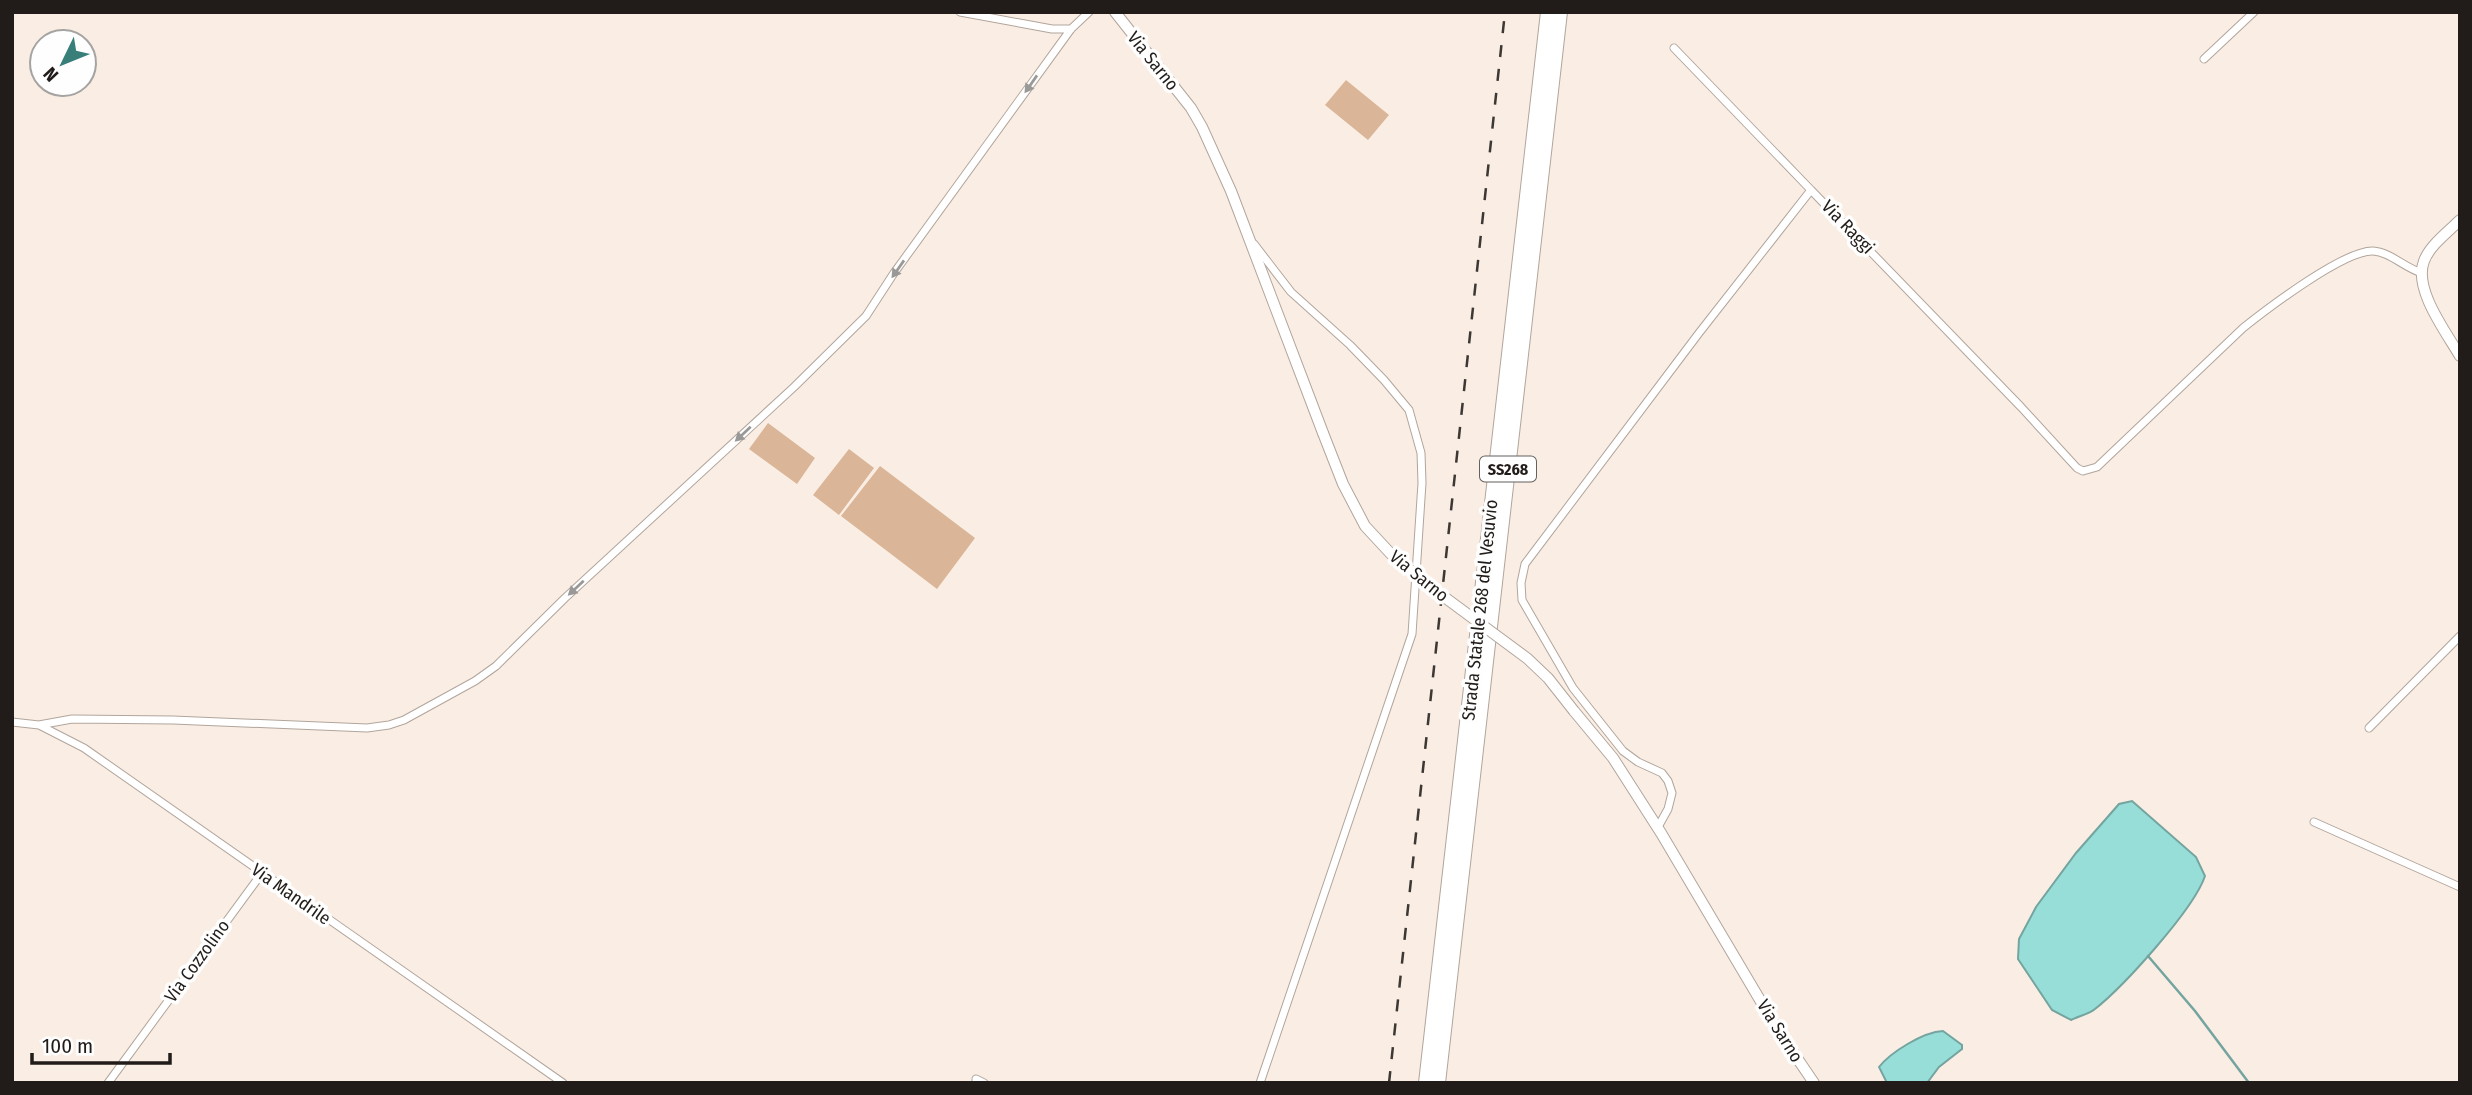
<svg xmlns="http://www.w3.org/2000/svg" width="2472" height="1095" font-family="'Fira Sans Condensed',sans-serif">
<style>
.green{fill:#dab597}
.water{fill:#98ded8;stroke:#74a49f;stroke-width:2}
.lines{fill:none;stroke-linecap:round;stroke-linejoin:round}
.stream{stroke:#74a49f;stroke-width:2.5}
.street-casing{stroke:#b1a59c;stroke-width:9}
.secondary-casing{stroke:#b1a59c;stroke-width:12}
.highway-casing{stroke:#b1a59c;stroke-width:16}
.street{stroke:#fff;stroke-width:7}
.secondary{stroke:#fff;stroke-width:10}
.highway{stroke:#fff;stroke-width:14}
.rail{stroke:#3d3834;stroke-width:2.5;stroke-dasharray:12 12;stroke-linecap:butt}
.secondary-bridge-casing{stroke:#b1a59c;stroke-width:12;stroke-linecap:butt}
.secondary-bridge{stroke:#fff;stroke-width:10}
.oneway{fill:#9b9998}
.labels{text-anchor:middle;stroke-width:7;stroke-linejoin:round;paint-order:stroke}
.shield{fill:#fefefe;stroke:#63605e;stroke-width:2}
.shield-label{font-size:16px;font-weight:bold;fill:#211c19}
.street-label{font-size:18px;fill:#211c19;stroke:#fefefe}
</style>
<rect width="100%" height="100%" fill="#faeee4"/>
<path class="green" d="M1346,80L1389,115L1368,140L1325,105Z
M768,423L815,458L797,484L749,449Z
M849,449L874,468L839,515L813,495Z
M880,466L975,538L937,589L841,516Z"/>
<path class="water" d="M2132,801L2196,857L2205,876C2194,909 2124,986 2095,1009C2089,1014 2079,1016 2071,1020L2052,1010L2018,959L2019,939L2036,907L2076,853L2119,804Z
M1943,1031L1962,1045V1049L1939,1067L1927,1083H1887L1879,1067C1891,1052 1923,1032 1943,1031Z"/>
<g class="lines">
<path class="stream" d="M2148,956L2195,1011L2249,1083"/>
<g class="street-casing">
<path id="street" d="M960,12L1052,29H1071
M1674,48L1811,190
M2204,59L2254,12
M1254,244L1291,292L1350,345L1384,380L1409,410L1421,453L1422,483L1412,634L1260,1083
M12,722L39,725L84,748L563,1083
M39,725L72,719L173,720L367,728L389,725L404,720L475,681L496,666L565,598L794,387L866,316L894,273L1071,29L1089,12
M2369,728L2460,636
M2314,822L2460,887
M1658,827L1668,809L1672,793L1668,781L1662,773L1638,762L1623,751L1573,688L1522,600L1521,583L1525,564L1699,333L1811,190L2021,407L2077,468L2083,471L2097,467L2243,328C2267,309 2344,250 2373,251C2390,252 2405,268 2422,273
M108,1083L262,873
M976,1083V1079L984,1083"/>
</g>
<g class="secondary-casing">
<path id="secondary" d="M1115,12L1191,108L1202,127L1231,191L1323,433
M2460,220C2448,232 2430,245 2424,261C2413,289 2446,332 2460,356
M1574,711L1613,758L1661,833L1776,1027L1814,1083"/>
</g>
<g class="highway-casing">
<path id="highway" d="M1426,1083L1548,12
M1438,1083L1560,12"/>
</g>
<use href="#street" class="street"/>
<use href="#secondary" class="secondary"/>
<use href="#highway" class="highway"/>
<path class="rail" d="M1389,1083L1505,12"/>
<g class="secondary-bridge-casing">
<path id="secondary-bridge" d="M1323,433L1343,484L1365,526L1391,554L1424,582L1528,659L1548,678L1574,711"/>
</g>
<use href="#secondary-bridge" class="secondary-bridge"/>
</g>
<defs><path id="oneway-solid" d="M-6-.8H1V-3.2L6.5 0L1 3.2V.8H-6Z" transform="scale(1.75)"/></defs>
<g class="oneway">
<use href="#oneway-solid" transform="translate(1031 84) rotate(125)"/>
<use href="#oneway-solid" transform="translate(898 269) rotate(125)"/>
<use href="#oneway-solid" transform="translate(743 434) rotate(137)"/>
<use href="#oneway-solid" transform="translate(576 588) rotate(137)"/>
</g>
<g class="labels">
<rect class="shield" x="1480" y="456.5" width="56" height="25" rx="5"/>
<g class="shield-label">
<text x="1508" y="475">SS268</text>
</g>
<g class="street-label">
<text transform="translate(1153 61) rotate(51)" y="6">Via Sarno</text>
<text transform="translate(1848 227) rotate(46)" y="6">Via Raggi</text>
<text transform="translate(1419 576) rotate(39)" y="6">Via Sarno</text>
<text transform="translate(1480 610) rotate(-84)" y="6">Strada Statale 268 del Vesuvio</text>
<text transform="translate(291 894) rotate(35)" y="6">Via Mandrile</text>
<text transform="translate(197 961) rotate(-54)" y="6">Via Cozzolino</text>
<text transform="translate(1780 1031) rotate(58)" y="6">Via Sarno</text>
</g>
</g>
<rect width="2472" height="1095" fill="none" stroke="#211c19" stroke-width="28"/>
<g transform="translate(63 63) rotate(227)"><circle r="33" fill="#fefefe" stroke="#a6a4a2" stroke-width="2"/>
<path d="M0-5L12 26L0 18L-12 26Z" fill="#387f7a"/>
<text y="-10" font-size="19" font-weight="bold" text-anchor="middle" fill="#211c19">N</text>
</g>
<path d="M32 1053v10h138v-10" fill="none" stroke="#211c19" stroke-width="3.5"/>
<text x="42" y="1053" font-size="21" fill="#211c19" stroke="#fefefe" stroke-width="5" paint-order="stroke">100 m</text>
</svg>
